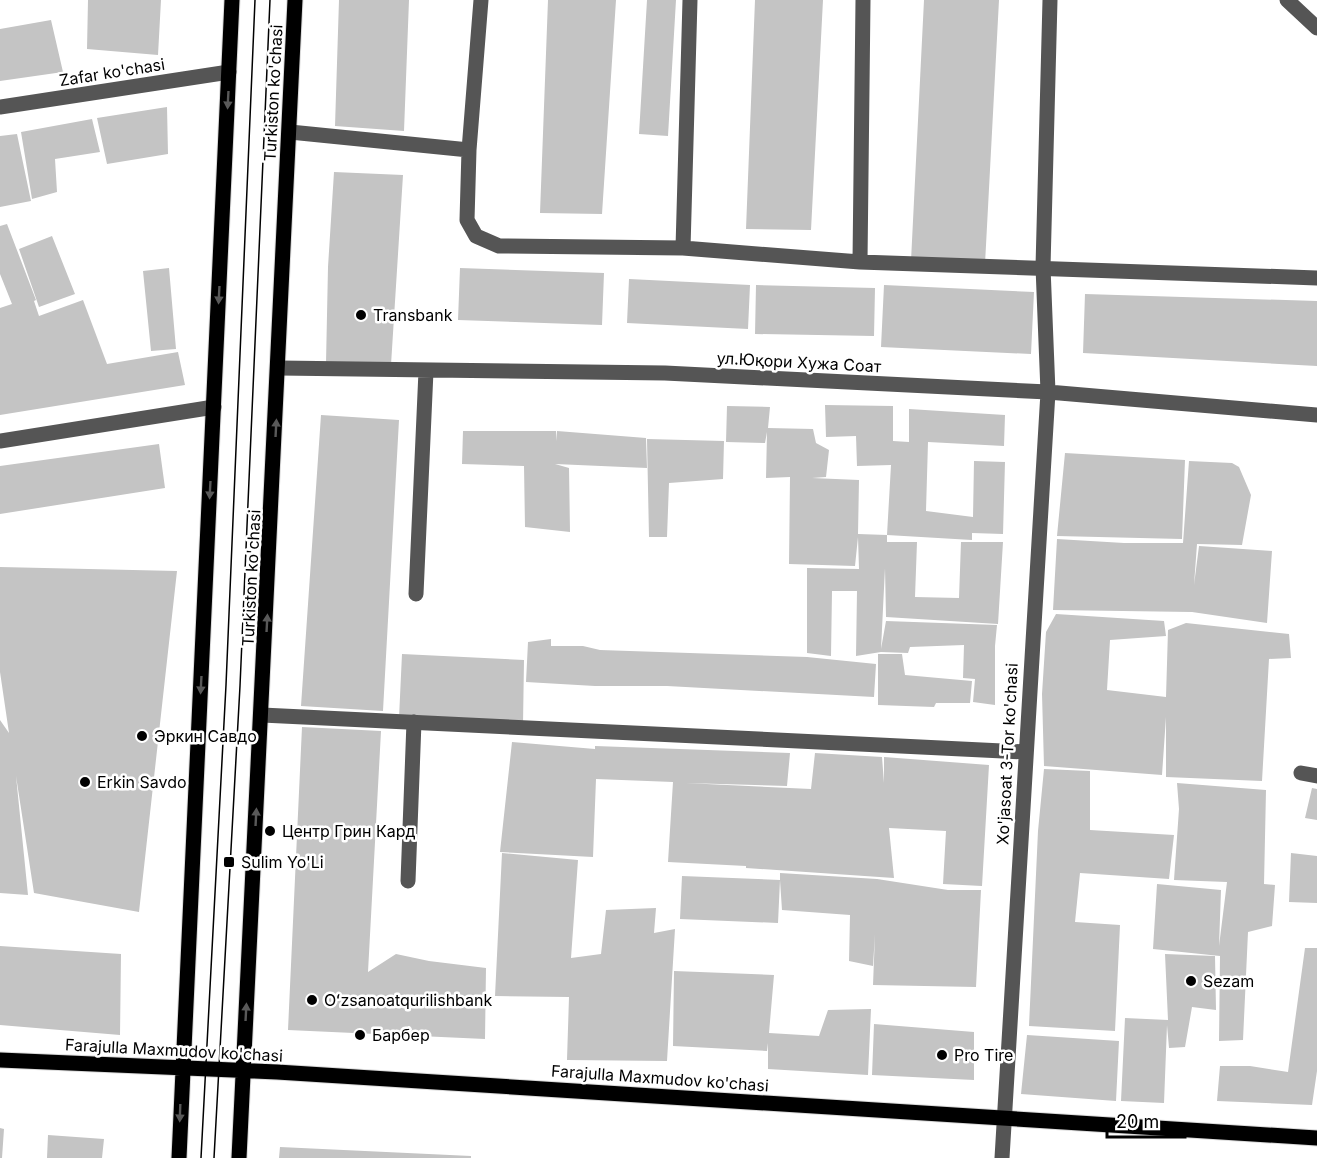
<svg xmlns="http://www.w3.org/2000/svg" width="1317" height="1158" font-family="Inter,sans-serif">
<style>
.building{fill:#c4c4c4}
.lines{fill:none;stroke-linecap:round;stroke-linejoin:round}
.major-casing{stroke:#dbdbdb;stroke-width:17}
.minor{stroke:#555;stroke-width:15}
.major{stroke:#000;stroke-width:15}
.tram{stroke:#000;stroke-width:1.5}
.oneway{fill:#595959}
.poi-dot{fill:#000;stroke:#fff;stroke-width:2}
.labels{text-anchor:middle;stroke-width:5;stroke-linejoin:round;paint-order:stroke}
.street-label{font-size:16px;fill:#000;stroke:#fff}
.poi-label{font-size:16px;fill:#000;stroke:#fff;text-anchor:start}
</style>
<rect width="100%" height="100%" fill="#fff"/>
<path class="building" d="M88,0H161L158,55L87,49Z
M339,0H409L404,131L335,126Z
M548,0H616L602,214L540,213Z
M647,0H676L668,136L639,134Z
M755,0H823L811,230L746,229Z
M924,0H999L985,264L911,261Z
M51,20L63,72L0,81V29Z
M167,107L168,154L107,164L97,118Z
M92,119L100,152L55,159L57,192L32,199L21,132Z
M17,134L31,201L0,207V136Z
M334,172L403,175L391,365L326,363L328,267Z
M7,224L36,300L34,301L39,316L83,300L107,364L178,352L185,385L0,415V308L12,304L0,274V226Z
M52,236L75,294L39,307L19,249Z
M169,268L176,349L151,351L143,271Z
M460,268L604,273L602,325L458,320Z
M629,279L750,285L748,329L627,323Z
M756,285L875,288L874,336L755,334Z
M884,285L1034,292L1031,354L881,347Z
M1085,294L1317,301V366L1083,353Z
M825,405L893,406V441L909,442V409L1005,415L1004,446L928,442L926,511L973,517L974,461L1005,462L1003,534L972,533V540L887,535L891,465L857,466L856,436L826,437Z
M727,406L770,407L768,428L813,429L816,443L829,450L826,477L812,478L859,480L858,534L887,535V542H917L915,597L959,598L961,542H1003L998,624L886,617L885,568L881,649L886,621L997,625L995,646V705L973,702L975,679L963,678L964,645L910,647L908,653L881,652L856,656L857,591H832L831,656L807,653V568L859,569L858,537L855,566L789,564L790,477L766,478L767,432L765,443L726,442Z
M321,415L399,420L383,711L301,706Z
M463,431H556V441L557,431L646,438L647,468L555,464L569,468L570,532L525,527L524,466L462,464Z
M647,439L724,441L723,479L669,483L667,537H649Z
M159,444L165,488L0,514V466Z
M1065,453L1185,460L1182,539L1057,536Z
M1189,461L1232,463L1239,467L1251,495L1242,545L1197,544L1194,585L1199,546L1272,551L1267,623L1192,612L1053,610L1057,539L1124,543H1183Z
M0,567L177,571L139,912L34,893L16,776L28,895L0,893V720L9,733L0,672Z
M1056,614L1164,621L1166,636L1110,640L1107,690L1166,697L1168,630L1186,623L1289,634L1291,658L1269,659L1262,781L1166,777V717L1162,775L1044,766L1042,694L1046,632Z
M551,639V646H583L600,650L807,657L876,664L874,697L667,686H595L526,682L528,642Z
M402,654L524,660L523,724L399,718Z
M878,654H902L905,675L972,681L970,703H936L934,707L878,705Z
M302,727L381,731L368,972L396,954L429,961L486,968L485,1039L288,1030Z
M512,742L595,749V746L790,753L787,786L685,783L811,789L815,753L882,757L884,783V757L989,765L982,886L943,884L946,831L889,828L894,878L746,868V866L668,862L673,782L596,779L593,857L500,852Z
M1044,769L1090,771V830L1174,835L1169,879L1080,873L1075,922L1120,925L1115,1031L1029,1026L1038,831Z
M1177,783L1266,790L1264,884L1275,885L1272,926L1248,932L1243,1040L1219,1041L1220,956L1153,949L1157,884L1221,890L1219,946L1227,882L1174,880L1179,809Z
M1312,788L1317,789V820L1305,818Z
M502,853L578,860L571,958L601,954L606,910L656,908L654,933L675,929L667,1061L567,1060L569,997L495,996Z
M1291,853L1317,856V903L1289,902Z
M780,873L877,879L948,890H981L976,987L873,985L875,934L873,966L849,961L850,915L782,910L780,880L778,923L680,919L682,876L780,880Z
M0,946L121,954L120,1035L0,1025Z
M1305,948H1317V1071L1312,1105L1217,1101L1220,1066H1250L1288,1072Z
M1165,954L1215,956L1216,1010L1192,1007L1185,1047L1169,1048L1167,1025L1164,1103L1121,1101L1125,1018L1168,1020Z
M674,971L774,975L769,1033L819,1036L828,1010L871,1009L868,1075L768,1069V1043L767,1051L673,1046Z
M874,1024L974,1032V1080L872,1075Z
M1027,1035L1119,1041L1116,1101L1021,1094Z
M0,1128L4,1129L2,1158H0Z
M48,1135L104,1139L102,1158H47Z
M280,1147L471,1156V1158H279Z"/>
<g class="lines">
<g class="major-casing">
<path id="major" d="M0,1060L277,1072L1317,1138
M179,1158L232,0
M239,1158L295,0"/>
</g>
<path class="minor" d="M481,0L469,150L467,220L476,236L499,246L683,248L860,262L1317,278
M1287,0L1317,28
M0,107L229,72
M290,132L469,150
M683,248L690,0
M860,262L863,0
M279,368L665,373L1048,392L1317,415
M0,441L214,407
M416,594L426,371
M262,715L1025,752
M1301,773L1317,776
M408,881L414,722
M1002,1158L1048,392L1043,267L1050,0"/>
<use href="#major" class="major"/>
<path class="tram" d="M201,1158L226,685L255,0
M214,1158L240,686L270,0"/>
</g>
<defs><path id="oneway-solid" d="M-6-.8H1V-3.2L6.5 0L1 3.2V.8H-6Z" transform="scale(1.5)"/></defs>
<g class="oneway">
<use href="#oneway-solid" transform="translate(228 100) rotate(93)"/>
<use href="#oneway-solid" transform="translate(219 295) rotate(93)"/>
<use href="#oneway-solid" transform="translate(276 428) rotate(-87)"/>
<use href="#oneway-solid" transform="translate(210 490) rotate(93)"/>
<use href="#oneway-solid" transform="translate(267 623) rotate(-87)"/>
<use href="#oneway-solid" transform="translate(201 685) rotate(93)"/>
<use href="#oneway-solid" transform="translate(256 817) rotate(-87)"/>
<use href="#oneway-solid" transform="translate(246 1012) rotate(-87)"/>
<use href="#oneway-solid" transform="translate(180 1113) rotate(92)"/>
</g>
<g class="poi-dot">
<circle cx="361" cy="315" r="6"/>
<circle cx="142" cy="736" r="6"/>
<circle cx="85" cy="782" r="6"/>
<circle cx="270" cy="831" r="6"/>
<rect x="223" y="856" width="12" height="12" rx="3"/>
<circle cx="1191" cy="981" r="6"/>
<circle cx="312" cy="1000" r="6"/>
<circle cx="360" cy="1035" r="6"/>
<circle cx="942" cy="1055" r="6"/>
</g>
<g class="labels">
<g class="street-label">
<text transform="translate(112 72) rotate(-9)" y="6">Zafar ko'chasi</text>
<text transform="translate(273 93) rotate(-87)" y="6">Turkiston ko'chasi</text>
<text transform="translate(799 362) rotate(3)" y="6">ул.Юқори Хужа Соат</text>
<text transform="translate(251 578) rotate(-87)" y="6">Turkiston ko'chasi</text>
<text transform="translate(1007 754) rotate(-87)" y="6">Xo'jasoat 3-Tor ko'chasi</text>
<text transform="translate(174 1050) rotate(3)" y="6">Farajulla Maxmudov ko'chasi</text>
<text transform="translate(660 1078) rotate(4)" y="6">Farajulla Maxmudov ko'chasi</text>
</g>
<g class="poi-label">
<text x="373" y="321">Transbank</text>
<text x="154" y="742">Эркин Савдо</text>
<text x="97" y="788">Erkin Savdo</text>
<text x="282" y="837">Центр Грин Кард</text>
<text x="241" y="868">Sulim Yo'Li</text>
<text x="1203" y="987">Sezam</text>
<text x="324" y="1006">Oʻzsanoatqurilishbank</text>
<text x="372" y="1041">Барбер</text>
<text x="954" y="1061">Pro Tire</text>
</g>
</g>
<path d="M1107 1128v9h78v-9" fill="none" stroke="#000000" stroke-width="3"/>
<text x="1116" y="1128" font-size="18" fill="#000000" stroke="#ffffff" stroke-width="4.5" paint-order="stroke">20 m</text>
</svg>
